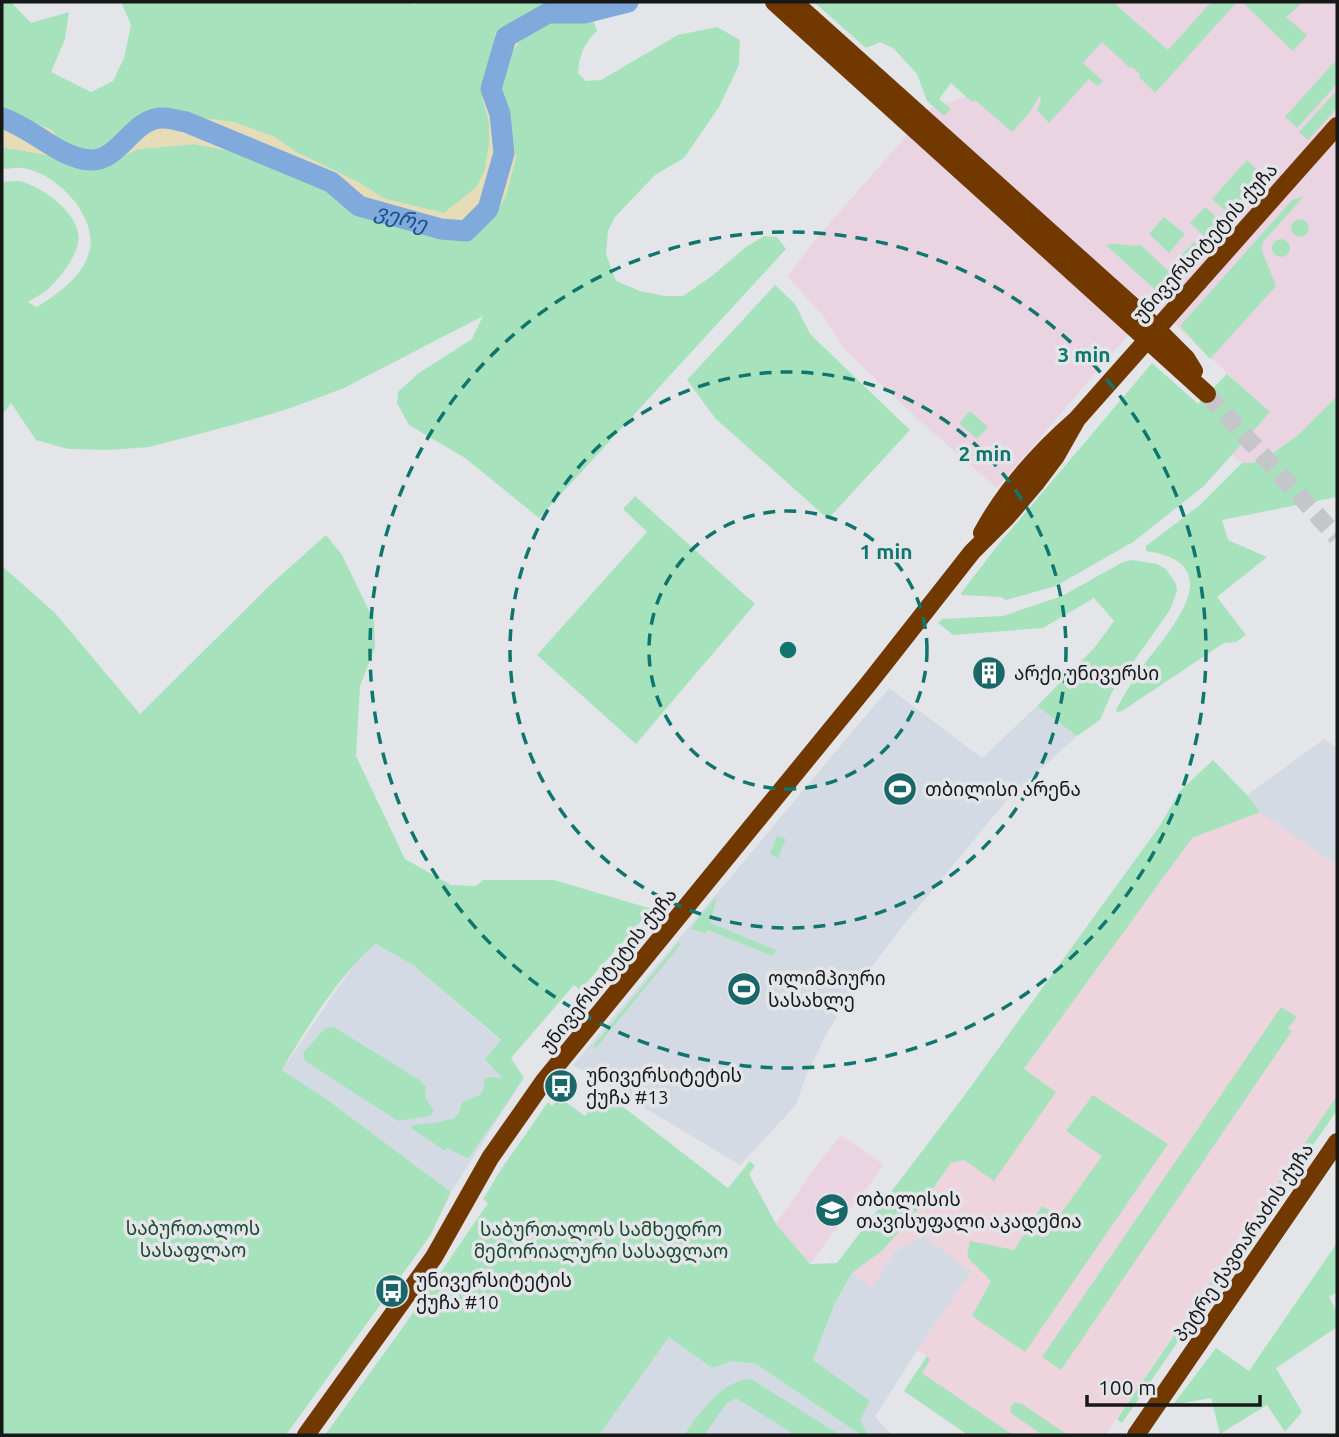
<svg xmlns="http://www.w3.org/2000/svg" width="1339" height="1437" font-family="Ubuntu,'Noto Sans Georgian',sans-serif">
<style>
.built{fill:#d4dae3}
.industrial{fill:#edd4dd}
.education{fill:#ead4e2}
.green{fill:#a6e3bd}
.sand{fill:#e6dcb7}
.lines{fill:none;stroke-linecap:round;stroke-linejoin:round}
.river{stroke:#80aadc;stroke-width:21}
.major-tunnel{stroke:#c5c6c9;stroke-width:18;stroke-dasharray:18 9;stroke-linecap:butt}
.major{stroke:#713900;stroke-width:18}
.ring{fill:none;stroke:#0f766e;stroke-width:3.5;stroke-dasharray:12 9}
.labels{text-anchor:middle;stroke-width:7;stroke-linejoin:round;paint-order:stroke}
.street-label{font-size:19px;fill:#171818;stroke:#e4e5e8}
.poi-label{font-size:19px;fill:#171818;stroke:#e4e5e8;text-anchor:start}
.park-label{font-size:19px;fill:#194b30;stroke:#e4e5e8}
.water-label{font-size:21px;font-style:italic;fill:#144f8c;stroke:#e4e5e8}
.centre{fill:#0f766e;stroke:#e4e5e8;stroke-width:3.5}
.ring-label{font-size:21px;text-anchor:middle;font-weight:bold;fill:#0f766e;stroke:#e4e5e8;stroke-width:7;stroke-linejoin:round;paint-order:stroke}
</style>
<rect width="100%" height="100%" fill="#e4e5e8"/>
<path class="built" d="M889,688L982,758L1037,706L1077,736L1007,800L905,923L848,998L826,1035L805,1078L796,1105L740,1165L573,1065Z
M1324,739L1337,748V866L1260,812L1247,795Z
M376,944L413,965L501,1041L515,1092L451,1192L329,1101L282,1070L357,960Z
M924,1236L972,1272L925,1338L875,1417L892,1435L868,1434L860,1420L813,1360L835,1303L852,1273L872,1287L894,1252Z
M669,1337L712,1368L732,1361L756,1364L861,1435H599Z"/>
<path class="industrial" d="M1260,812L1337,866V1096L1105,1435H968L904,1391L927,1356L917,1350L971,1272L924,1236L894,1252L872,1287L837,1263L1016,1081L1192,837Z"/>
<path class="education" d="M1097,2H1337V396L1298,435L1259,462L1242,463L1232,454L1269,412L1154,305L997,488L921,422L844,349L823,315L787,277L820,234L932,107L975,94Z
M841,1135L884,1165L810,1264L776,1224L814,1169Z"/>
<path class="green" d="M2,2H11L31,23L69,12L65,39L51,72L91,92L113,81L124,58L131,25L121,2H408L414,5L417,2H600L537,12L495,33L488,82L483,100L489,121V145L485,170L477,187L444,213L385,199L358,182L296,152L273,136L142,122L110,149L89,153L61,143L52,130L2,111Z
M814,2H1113L1168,50L1211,2H1237L1155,93L1139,77L1140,74L1132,67L1130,68L1102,42L1083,63L1103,81L1098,86L1089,79L1049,123L1037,110L1041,101L1040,95L1030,112L1012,132L975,100L972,102L951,83L939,99L951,109L944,116L927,101L917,74L893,48L880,42L866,48Z
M1242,2H1303L1286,17L1307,35L1293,51Z
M592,16L597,31C584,43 579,56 578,73L586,81L601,80L678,35L717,27L740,40L739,65L719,107L684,158L655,175L615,217L608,231L606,254L616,281L640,291L665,296H683L712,276L746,247L764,236L777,237L786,249L539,518L465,458L409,425L397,403L398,392L419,373L472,339L483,316L344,388L288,409L233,425L149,447L109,450L68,449L36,440L11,403L2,415V182C8,182 17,180 23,182C46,189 87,219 77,247C72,263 58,280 46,291C41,295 33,298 28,302L37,307C59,293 84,276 90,249C96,214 56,173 23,168C17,167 8,169 2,169V147L59,157L82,166L108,163L138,149L194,144L246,154L276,164L344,198L358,209L463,238L497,212L504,106L500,85L505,61L520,41L548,22Z
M1337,59V84L1297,128L1285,117Z
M1337,90V108L1308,140L1299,132Z
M1247,160L1267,179L1256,192L1254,191L1233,218L1212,199Z
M1304,196L1263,242L1262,251L1276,286L1210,359L1180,326L1292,200Z
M1205,207L1226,226L1211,242L1190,223Z
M1164,217L1185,234L1169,253L1149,234Z
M1291 228a9 9 0 1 1 18 0a9 9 0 1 1-18 0Z
M1272 248a9 9 0 1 1 18 0a9 9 0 1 1-18 0Z
M1194,242L1203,251L1161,295L1106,245C1117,241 1128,248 1141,245L1167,270Z
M775,285L795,304L810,334L910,430L828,519L715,418L687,380Z
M1152,363L1198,404L1227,374L1270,412L1204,486L1133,542L1056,586L1006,600L1001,597L962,595L961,593L998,545Z
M1337,396V497L1222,520L1228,540L1267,557L1217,597L1246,635L1236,642L1224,643L1122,711L1117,712L1116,710C1125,693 1134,678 1145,663C1173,627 1230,563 1146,551V546L1200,505L1242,463L1260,462L1298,435Z
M970,411L988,427L977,439L959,423Z
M635,496L755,604L636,744L537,655L647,532L623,509Z
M326,535L342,555L374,621L375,648L360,686L356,756L405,859L451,885L476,886L483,880H554L652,909L580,990L574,985L511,1058L524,1078L470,1156L467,1158L447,1148L445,1151L410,1127C419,1123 425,1124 435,1123C442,1122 446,1119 453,1119L459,1113L462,1102L480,1095L484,1087V1079L490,1077L502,1078L485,1059L501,1040L413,965L376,944C343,969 303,1033 282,1070L329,1101L451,1192L430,1236L286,1435H2V566L55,613L140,714L270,585Z
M1132,560L1157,564L1166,569L1176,584L1177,591L1170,610L1112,692L1100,720L1077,736L1037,706L1095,647L1114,621L1094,598L1043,628L953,635L938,623L942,619L1003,616L1062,596L1123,562Z
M1213,760L1247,795L1260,812L1192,838L1024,1069L1056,1092L994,1181L964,1160L951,1163L919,1208L884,1249L852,1273L835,1303L813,1360L870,1401L860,1420L868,1434L861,1435L756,1364L732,1361L712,1368L669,1337L599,1435H325L406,1323L488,1203L483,1199L502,1168L548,1102L552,1106L560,1098L585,1116L604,1092L728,1188L750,1161L755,1166L749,1174L776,1224L810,1264L837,1263L964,1096L1159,827L1180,791Z
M777,836L786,839L778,858L770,854Z
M717,896L710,923L776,950L773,956L708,930L706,933L690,929Z
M679,942L680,945L595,1049L594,1045Z
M1281,1007L1297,1017L1288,1028L1292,1031L1061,1370L1042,1357Z
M334,1027L421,1081L426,1087L425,1097L434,1111L431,1116L398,1121L305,1061L303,1053L325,1028Z
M1093,1095L1168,1144L1025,1352L972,1316L991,1281L967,1257L970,1241L1014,1250L1042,1206L1059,1216L1102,1156L1066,1131Z
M1337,1096V1110L1122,1423L1117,1419Z
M1337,1243V1292L1329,1297L1337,1312V1327L1276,1368L1302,1412L1285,1432L1267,1405L1220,1434L1211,1398L1173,1405L1216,1348L1249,1371Z
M927,1356L930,1360L922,1373L1013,1435H968L904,1391Z
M751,1379L837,1433L839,1435H795L736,1398L727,1403L704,1435H684C700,1413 720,1381 751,1379Z
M1015,1402L1022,1404L1068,1435H1042L1011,1413V1406Z"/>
<path class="sand" d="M600,2H648L592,16L548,22L520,41L505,61L500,84L513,136L516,158L506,196L497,212L464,238L404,226L358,209L344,198L276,164L246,154L194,144L138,149L108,163L82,166L59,157L2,147V111L52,130L61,143L89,153L110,149L142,122L160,112L234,122L273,136L296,152L358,182L385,199L444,213L477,187L485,170L489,145V121L483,100L488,82L495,33L537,12Z"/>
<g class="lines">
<path class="river" id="s1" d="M2,118C33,128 59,158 90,160C121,161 133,116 164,118C171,118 179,121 186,122L331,182L359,206L441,229L466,231L488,209L504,153L500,114L491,89L506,37L548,13H584L628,2"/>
<path class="major-tunnel" d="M1207,394L1337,537"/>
<path class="major" d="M774,2L1207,394
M794,2L1146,318L1186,358L1194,371
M982,533C1006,489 1039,452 1077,419L1337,126
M306,1435L434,1257L490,1158L544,1081L869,683L972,552L1006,518L1035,484L1056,456L1077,419
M1136,1435L1337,1142"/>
</g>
<g class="ring">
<circle cx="788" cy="650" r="139"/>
<circle cx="788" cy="650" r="278"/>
<circle cx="788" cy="650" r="418"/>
</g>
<defs>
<g id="building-disc" transform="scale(1.75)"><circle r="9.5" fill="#196768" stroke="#e4e5e8"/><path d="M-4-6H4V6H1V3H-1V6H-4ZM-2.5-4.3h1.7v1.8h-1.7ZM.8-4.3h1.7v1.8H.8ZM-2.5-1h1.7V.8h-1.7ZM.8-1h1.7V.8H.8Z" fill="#fff"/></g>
<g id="stadium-disc" transform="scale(1.75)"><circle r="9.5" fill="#196768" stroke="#e4e5e8"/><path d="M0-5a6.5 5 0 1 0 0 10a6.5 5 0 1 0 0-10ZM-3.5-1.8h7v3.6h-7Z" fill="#fff"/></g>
<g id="bus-disc" transform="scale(1.75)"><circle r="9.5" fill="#196768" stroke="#e4e5e8"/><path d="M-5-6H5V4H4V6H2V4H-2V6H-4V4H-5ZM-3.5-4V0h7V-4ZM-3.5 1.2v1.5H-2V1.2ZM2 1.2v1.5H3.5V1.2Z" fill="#fff"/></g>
<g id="university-disc" transform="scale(1.75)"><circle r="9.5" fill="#196768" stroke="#e4e5e8"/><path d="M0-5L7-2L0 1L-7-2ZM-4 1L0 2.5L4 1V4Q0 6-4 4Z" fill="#fff"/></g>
</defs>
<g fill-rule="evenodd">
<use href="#building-disc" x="989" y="673"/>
<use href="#stadium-disc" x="900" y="789"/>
<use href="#stadium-disc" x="744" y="989"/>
<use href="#bus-disc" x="561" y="1086"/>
<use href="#university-disc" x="832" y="1210"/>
<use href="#bus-disc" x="392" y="1291"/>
</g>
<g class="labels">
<g class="street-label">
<text transform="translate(1205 242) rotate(-48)" y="7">უნივერსიტეტის ქუჩა</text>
<text transform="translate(608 970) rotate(-51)" y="7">უნივერსიტეტის ქუჩა</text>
<text transform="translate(1243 1242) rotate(-56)" y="7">პეტრე ქავთარაძის ქუჩა</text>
</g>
<g class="poi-label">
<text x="1014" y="680">არქი უნივერსი</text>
<text x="925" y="796">თბილისი არენა</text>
<text x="768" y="985">ოლიმპიური<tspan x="768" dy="22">სასახლე</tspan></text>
<text x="586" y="1082">უნივერსიტეტის<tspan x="586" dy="22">ქუჩა #13</tspan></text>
<text x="856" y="1206">თბილისის<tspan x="856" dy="22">თავისუფალი აკადემია</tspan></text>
<text x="416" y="1287">უნივერსიტეტის<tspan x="416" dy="22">ქუჩა #10</tspan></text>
</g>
<g class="park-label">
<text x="193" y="1235">საბურთალოს<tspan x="193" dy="22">სასაფლაო</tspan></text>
<text x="601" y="1236">საბურთალოს სამხედრო<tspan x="601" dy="22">მემორიალური სასაფლაო</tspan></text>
</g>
<g class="water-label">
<text dy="7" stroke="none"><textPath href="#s1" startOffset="446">ვერე</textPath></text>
</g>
</g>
<circle cx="788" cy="650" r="10" class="centre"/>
<g class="ring-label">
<text x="1084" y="362">3 min</text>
<text x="985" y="461">2 min</text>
<text x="886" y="559">1 min</text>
</g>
<rect width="1339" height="1437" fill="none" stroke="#171818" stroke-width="7"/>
<path d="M1087 1395v10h173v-10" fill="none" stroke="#171818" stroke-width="3.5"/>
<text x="1098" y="1395" font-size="21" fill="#171818" stroke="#e4e5e8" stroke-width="5" paint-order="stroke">100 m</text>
</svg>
